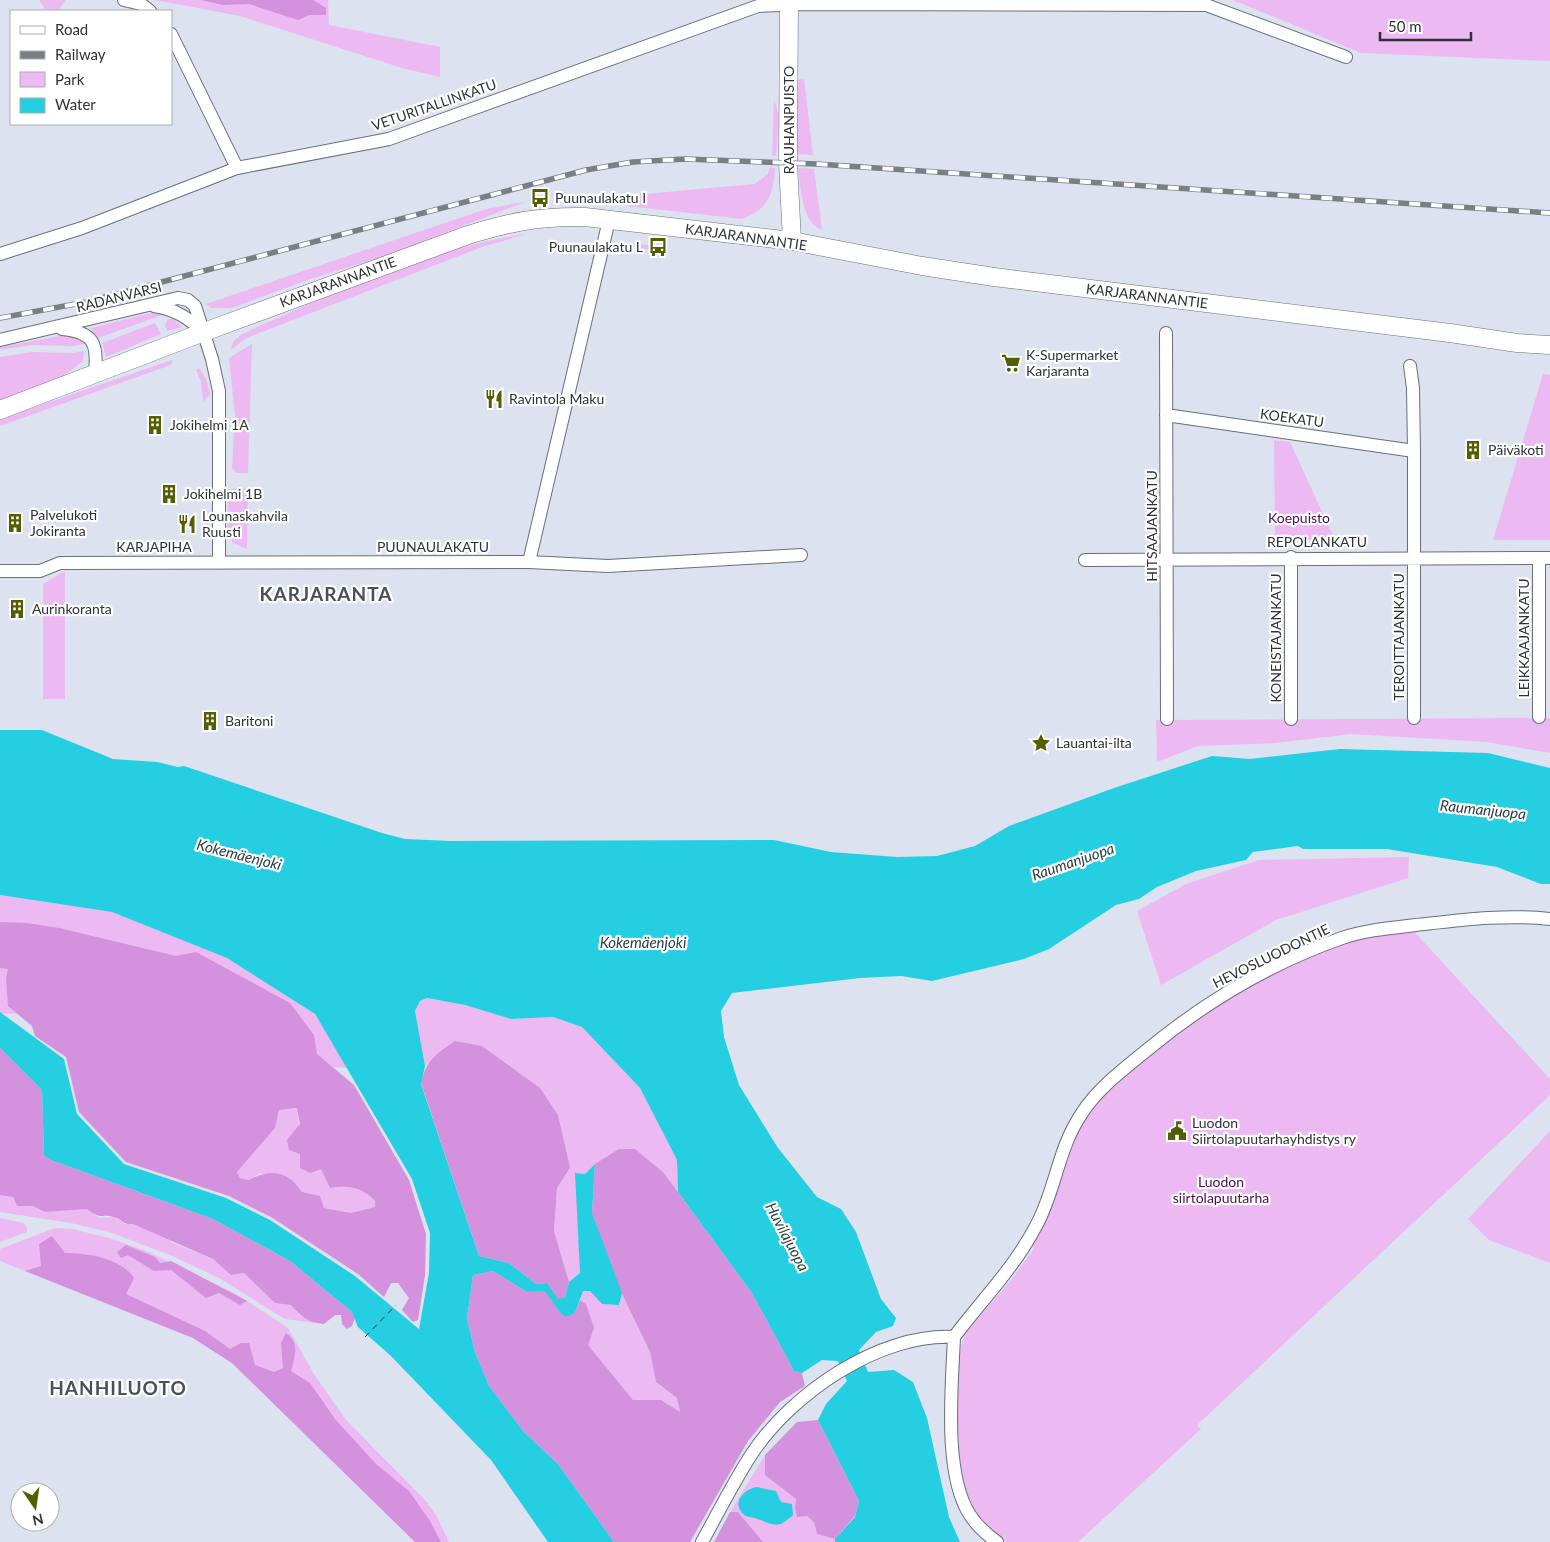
<svg xmlns="http://www.w3.org/2000/svg" width="1550" height="1542" font-family="Lato,sans-serif">
<style>
.green{fill:#ecb9f2}
.forest{fill:#d491dd;fill-rule:evenodd}
.water{fill:#25cfe1}
.lines{fill:none;stroke-linecap:round;stroke-linejoin:round}
.ferry{stroke:#284245;stroke-width:1;stroke-dasharray:6 5;stroke-linecap:butt}
.minor-casing{stroke:#696e79;stroke-width:14}
.secondary-casing{stroke:#696e79;stroke-width:19}
.minor{stroke:#fff;stroke-width:12}
.secondary{stroke:#fff;stroke-width:18}
.rail-casing{stroke:#7a7e86;stroke-width:5.5}
.rail{stroke:#fff;stroke-width:4;stroke-dasharray:11;stroke-linecap:butt}
.labels{text-anchor:middle;stroke-width:4.5;stroke-linejoin:round;paint-order:stroke}
.street-label{font-size:14px;fill:#2e3135;stroke:#fff}
.poi-label{font-size:14px;fill:#2e3135;stroke:#fff;text-anchor:start}
.park-label{font-size:14px;fill:#4b0d53;stroke:#fff}
.water-label{font-size:15px;font-style:italic;fill:#284245;stroke:#fff}
.district-label{font-size:19px;font-weight:bold;letter-spacing:1px;fill:#4a4f59;stroke:#fff}
</style>
<rect width="100%" height="100%" fill="#dce2ef"/>
<path class="green" d="M39,0H65V1L58,11H46Z
M155,0H328L329,25L440,47V77L402,68L240,16Z
M1233,0H1550V61L1361,53Z
M804,79L813,155L798,154L797,83L798,80Z
M774,100L779,115L776,156H772Z
M770,167L775,168C773,195 769,208 742,219L593,202L601,198L755,184L768,174Z
M798,168L814,169L822,230C801,222 801,187 798,168Z
M525,202L379,258L313,278L232,308H211L206,304L486,209Z
M526,234L482,247L246,338L231,350L233,342L242,334C328,295 433,247 526,234Z
M631,243L655,246L654,250L623,246Z
M151,313L165,314L98,338L91,328Z
M172,318L182,327L167,331L165,325L167,320Z
M155,323L161,334L106,357L102,343Z
M66,335L80,338L87,343L74,346L32,345L0,350V347Z
M252,344L248,473H237L232,468L235,416L229,358Z
M84,351L83,361L60,379L0,402V357L32,352L72,353Z
M172,360V364L168,366L0,426V419Z
M199,368L206,379L210,394L203,402L201,381L196,370Z
M1543,374L1550,375V540H1493Z
M1274,440L1290,442L1335,540L1275,541Z
M248,488L247,549L233,543L227,524L229,489Z
M65,571V699H43V584Z
M1550,718V753L1487,742L1351,734L1276,743L1198,746L1157,762L1156,720Z
M1409,857L1408,878L1276,920L1161,985L1137,911L1186,884L1259,860Z
M0,895L112,912L227,958L315,1014L347,1068L219,1058L74,1011L5,1014L0,1012Z
M1409,926L1550,1079V1095L1197,1425L1201,1429L1078,1542H1006L988,1527L977,1514L965,1490L959,1453L956,1411L960,1350L965,1334L1015,1275L1034,1248L1027,1241L1083,1112L1191,1015L1343,938Z
M427,998L465,1005L511,1019L553,1017L582,1027L640,1088L677,1160L678,1192L664,1173L595,1164L585,1174L576,1173L580,1273L569,1282L554,1231L557,1188L570,1168L439,1052L425,1066L415,1011L420,1001Z
M298,1108L300,1154L321,1169L330,1188C348,1185 362,1187 375,1201V1207L351,1213L324,1208L302,1192L297,1185L260,1173L249,1180L240,1178L237,1172L275,1128L279,1110Z
M1550,1131V1263L1489,1240L1468,1219Z
M0,1195L13,1197L17,1206H33L45,1212L87,1209L99,1218L115,1217L125,1224H133L166,1237L171,1242L213,1259L231,1275L244,1273L275,1303L291,1305L299,1315L315,1323L285,1319L219,1278L170,1255L112,1233L71,1223L0,1212Z
M0,1218L23,1223L27,1228V1232L0,1242Z
M55,1228L73,1229L109,1238L149,1252L238,1295L288,1328L314,1374L346,1420L425,1500L436,1515L449,1542H415L232,1363L193,1338L0,1261V1249Z
M590,1290L602,1304L619,1305L622,1293L650,1352L656,1382L677,1398L680,1413L661,1400H633L588,1345L586,1304L580,1300L582,1291Z
M765,1455V1475L796,1499L795,1507L814,1521L817,1534L835,1539V1542H763L738,1512H730Z"/>
<path class="forest" d="M201,0H313L326,8V15H309L298,20L249,4L223,5Z
M0,922L27,923L59,928L176,956L196,952L290,1003L314,1035L317,1054L354,1085L409,1180L426,1234L425,1275L418,1320L413,1322L402,1310L409,1298L398,1283H391L384,1297L358,1274L271,1217L229,1196L126,1162L79,1112L66,1057L35,1036L32,1026L8,1006L6,978L8,969L0,968ZM297,1108L300,1124L287,1140L289,1150L300,1154V1168L310,1173L321,1169L330,1188C348,1185 362,1187 375,1201V1207L351,1213L324,1208L320,1196L302,1192C288,1171 271,1168 249,1180L240,1178L237,1172L275,1128L279,1110Z
M455,1041L482,1046L540,1088L558,1115L570,1168L557,1188L554,1231L569,1282L565,1297L558,1300L547,1283L536,1284L509,1263L479,1256L421,1083C427,1059 435,1055 455,1041Z
M0,1048L42,1090L44,1154L51,1160L213,1219L290,1261L352,1312L355,1318L352,1326L347,1329L342,1324L341,1315H335L324,1324C309,1323 300,1316 291,1305L275,1303L244,1273L231,1275L213,1259L133,1224C121,1225 123,1219 114,1217C99,1213 103,1221 87,1209L45,1212L33,1206H17L13,1197L0,1195Z
M619,1149H635L664,1173L752,1293L794,1371L802,1373L805,1386L780,1402L748,1441L690,1542H614L558,1464L524,1432L489,1386L475,1352L467,1319L473,1275L493,1271L527,1292L545,1290L558,1310L575,1313L580,1300L586,1304L594,1328L588,1345L633,1400H661L680,1412L677,1398L656,1382L650,1352L613,1275L592,1213L595,1164Z
M52,1236L65,1253C87,1253 121,1258 134,1278L126,1294L205,1331L230,1349L241,1343H249L255,1365L274,1372L283,1368L281,1343L286,1333C300,1342 295,1357 291,1371L310,1383L335,1419L376,1464L409,1491L430,1521L441,1542H415L232,1363L193,1338L25,1271L41,1266L39,1244Z
M126,1245L155,1257L160,1263L171,1261L247,1301L240,1305L219,1293L206,1298L171,1270L154,1271L128,1255L121,1258L117,1252Z
M818,1420L859,1501L855,1516L835,1539L817,1534L814,1522L807,1516L797,1517L795,1507L796,1499L765,1475V1455L797,1422Z
M730,1512H738L763,1542H714Z"/>
<path class="water" d="M0,730H42L113,759L157,762L178,767L184,766L382,833L405,839L451,841L774,840L831,852L897,857L937,856L975,846L1009,826L1114,788L1212,756L1250,759L1340,749L1488,753L1550,768V884H1541L1497,867L1387,849H1303L1298,846L1253,852L1246,860L1196,871L1157,887L1139,899L1116,905L1049,949L1024,959L932,981L901,976L860,978L732,993L721,1011L724,1037L739,1085L778,1148L817,1197L841,1209L856,1232L881,1299L896,1318L893,1326L876,1332L859,1350L868,1372L894,1370L913,1382L927,1418L949,1517L960,1542H835V1539L855,1517L859,1501L818,1420L826,1404L847,1381L838,1361L822,1360L802,1373L794,1371L752,1293L678,1192L677,1160L640,1088L582,1027L553,1017L511,1019L465,1005L427,998L420,1001L415,1011L425,1066L421,1084L479,1256L509,1263L536,1284L547,1283L558,1299L565,1297L569,1282L580,1273L575,1173L585,1174L595,1164L592,1213L622,1293L619,1305L602,1304L590,1291H583L575,1313L565,1317L558,1310L545,1291L527,1292L493,1271L473,1275L467,1319L475,1352L489,1386L524,1432L558,1464L614,1542H548L491,1460L391,1356L358,1327L352,1312L290,1261L213,1219L51,1160L44,1155L42,1090L0,1048V1012L64,1059L77,1114L124,1164L226,1198L270,1220L355,1276L419,1329L429,1273L430,1233L412,1179L315,1014L227,958L112,912L0,895Z
M756,1487L776,1491L781,1502L792,1504L793,1515C776,1531 773,1524 755,1518C751,1517 747,1517 744,1515C731,1503 743,1490 756,1487Z"/>
<g class="lines">
<path class="ferry" d="M365,1337L396,1305"/>
<g class="minor-casing">
<path id="minor" d="M124,0L141,4L150,11
M171,34L237,168
M0,254L82,228L237,168L389,139L758,6L805,4L1206,5L1346,57
M154,306C175,309 188,318 204,332
M62,329C94,332 98,344 95,373
M1166,333L1167,719
M0,340L178,298L188,300L195,306L212,359L219,391V562
M1410,366L1413,388L1414,451
M1166,415L1414,451V718
M1085,560L1550,558
M529,562L608,566L801,555
M0,571H40L60,563L529,562L609,220
M1539,717V558
M1291,719V557
M954,1337C952,1385 943,1474 970,1515C977,1526 986,1534 997,1542
M702,1542C718,1513 733,1483 751,1455C791,1394 879,1333 954,1337C982,1300 1014,1268 1036,1226C1056,1190 1057,1150 1082,1113C1098,1088 1125,1068 1147,1050C1205,1002 1271,963 1342,938C1366,930 1391,928 1416,925C1461,920 1505,914 1550,919"/>
</g>
<g class="secondary-casing">
<path id="secondary" d="M789,0L788,163L792,241
M0,410L204,332L468,235C510,222 540,216 585,217L792,241L922,266L994,277L1450,333L1517,343L1550,345"/>
</g>
<use href="#minor" class="minor"/>
<use href="#secondary" class="secondary"/>
<g class="rail-casing">
<path id="rail" d="M0,318L86,302L586,170L633,162L685,159L817,164L1550,213"/>
</g>
<use href="#rail" class="rail"/>
</g>
<defs>
<g id="bus-bare" transform="scale(1.5)"><path d="M-5-6H5V4H4V6H2V4H-2V6H-4V4H-5ZM-3.5-4V0h7V-4ZM-3.5 1.2v1.5H-2V1.2ZM2 1.2v1.5H3.5V1.2Z" fill="#515f00" stroke="#fff" stroke-width="2.5" paint-order="stroke"/></g>
<g id="supermarket-bare" transform="scale(1.5)"><path d="M-6-5.5h2.5l.6 2H6L4.5 2H-2.5L-4.4-4H-6ZM-1.5 3.2a1.3 1.3 0 1 0 .1 0ZM3 3.2a1.3 1.3 0 1 0 .1 0Z" fill="#515f00" stroke="#fff" stroke-width="2.5" paint-order="stroke"/></g>
<g id="restaurant-bare" transform="scale(1.5)"><path d="M-5-6h1v4h1v-4h1v4h1v-4h1v5L-1.5 .5V6h-2V.5L-5-1ZM5-6V6H3V1.5H1.5Q1.5-4 5-6Z" fill="#515f00" stroke="#fff" stroke-width="2.5" paint-order="stroke"/></g>
<g id="building-bare" transform="scale(1.5)"><path d="M-4-6H4V6H1V3H-1V6H-4ZM-2.5-4.3h1.7v1.8h-1.7ZM.8-4.3h1.7v1.8H.8ZM-2.5-1h1.7V.8h-1.7ZM.8-1h1.7V.8H.8Z" fill="#515f00" stroke="#fff" stroke-width="2.5" paint-order="stroke"/></g>
<g id="sight-bare" transform="scale(1.5)"><path d="M0-6L1.8-2.2L6-1.7L2.9 1.2L3.7 5.4L0 3.3L-3.7 5.4L-2.9 1.2L-6-1.7L-1.8-2.2Z" fill="#515f00" stroke="#fff" stroke-width="2.5" paint-order="stroke"/></g>
<g id="civic-bare" transform="scale(1.5)"><path d="M-.6-6.5H3V-4.5H.6V-3L4-1V1h2V6H-6V1h2V-1L-.6-3ZM-1.2 2.5V6h2.4V2.5Z" fill="#515f00" stroke="#fff" stroke-width="2.5" paint-order="stroke"/></g>
</defs>
<g fill-rule="evenodd">
<use href="#bus-bare" x="540" y="198"/>
<use href="#bus-bare" x="658" y="247"/>
<use href="#supermarket-bare" x="1011" y="363"/>
<use href="#restaurant-bare" x="494" y="399"/>
<use href="#building-bare" x="155" y="425"/>
<use href="#building-bare" x="1473" y="450"/>
<use href="#building-bare" x="169" y="494"/>
<use href="#building-bare" x="15" y="523"/>
<use href="#restaurant-bare" x="187" y="524"/>
<use href="#building-bare" x="17" y="609"/>
<use href="#building-bare" x="210" y="721"/>
<use href="#sight-bare" x="1041" y="743"/>
<use href="#civic-bare" x="1177" y="1131"/>
</g>
<g class="labels">
<g class="street-label">
<text transform="translate(434 105) rotate(-19)" y="5">VETURITALLINKATU</text>
<text transform="translate(789 120) rotate(-90)" y="5">RAUHANPUISTO</text>
<text transform="translate(746 237) rotate(8)" y="5">KARJARANNANTIE</text>
<text transform="translate(338 282) rotate(-20)" y="5">KARJARANNANTIE</text>
<text transform="translate(1147 296) rotate(7)" y="5">KARJARANNANTIE</text>
<text transform="translate(119 297) rotate(-14)" y="5">RADANVARSI</text>
<text transform="translate(1292 418) rotate(8)" y="5">KOEKATU</text>
<text transform="translate(1152 526) rotate(-90)" y="5">HITSAAJANKATU</text>
<text x="1317" y="547">REPOLANKATU</text>
<text x="154" y="552">KARJAPIHA</text>
<text x="433" y="552">PUUNAULAKATU</text>
<text transform="translate(1399 637) rotate(-90)" y="5">TEROITTAJANKATU</text>
<text transform="translate(1276 638) rotate(-90)" y="5">KONEISTAJANKATU</text>
<text transform="translate(1524 638) rotate(-90)" y="5">LEIKKAAJANKATU</text>
<text transform="translate(1271 956) rotate(-26)" y="5">HEVOSLUODONTIE</text>
</g>
<g class="poi-label">
<text x="555" y="203">Puunaulakatu I</text>
<text x="643" y="252" text-anchor="end">Puunaulakatu L</text>
<text x="1026" y="360">K-Supermarket<tspan x="1026" dy="16">Karjaranta</tspan></text>
<text x="509" y="404">Ravintola Maku</text>
<text x="170" y="430">Jokihelmi 1A</text>
<text x="1488" y="455">Päiväkoti</text>
<text x="184" y="499">Jokihelmi 1B</text>
<text x="30" y="520">Palvelukoti<tspan x="30" dy="16">Jokiranta</tspan></text>
<text x="202" y="521">Lounaskahvila<tspan x="202" dy="16">Ruusti</tspan></text>
<text x="32" y="614">Aurinkoranta</text>
<text x="225" y="726">Baritoni</text>
<text x="1056" y="748">Lauantai-ilta</text>
<text x="1192" y="1128">Luodon<tspan x="1192" dy="16">Siirtolapuutarhayhdistys ry</tspan></text>
</g>
<g class="park-label">
<text x="1299" y="523">Koepuisto</text>
<text x="1221" y="1187">Luodon<tspan x="1221" dy="16">siirtolapuutarha</tspan></text>
</g>
<g class="water-label">
<text transform="translate(1483 810) rotate(6)" y="5">Raumanjuopa</text>
<text transform="translate(239 855) rotate(14)" y="5">Kokemäenjoki</text>
<text transform="translate(1073 862) rotate(-19)" y="5">Raumanjuopa</text>
<text x="643" y="948">Kokemäenjoki</text>
<text transform="translate(787 1237) rotate(62)" y="5">Huvilajuopa</text>
</g>
<g class="district-label">
<text x="326" y="601">KARJARANTA</text>
<text x="118" y="1395">HANHILUOTO</text>
</g>
</g>
<rect x="10" y="10" width="162" height="115" fill="#ffffff" stroke="#abadae"/>
<rect x="20" y="26" width="25" height="8" fill="#ffffff" stroke="#abadae"/>
<text x="55" y="35" font-size="15" fill="#2e3135">Road</text>
<rect x="20" y="51" width="25" height="8" fill="#7a7e86" stroke="#abadae"/>
<text x="55" y="60" font-size="15" fill="#2e3135">Railway</text>
<rect x="20" y="72" width="25" height="15" fill="#ecb9f2" stroke="#abadae"/>
<text x="55" y="85" font-size="15" fill="#2e3135">Park</text>
<rect x="20" y="98" width="25" height="15" fill="#25cfe1" stroke="#abadae"/>
<text x="55" y="110" font-size="15" fill="#2e3135">Water</text>
<g transform="translate(35 1507) rotate(167)"><circle r="24" fill="#ffffff" stroke="#abadae"/>
<path d="M0-4L9 19L0 12L-9 19Z" fill="#515f00"/>
<text y="-8" font-size="14" font-weight="bold" text-anchor="middle" fill="#2e3135">N</text>
</g>
<path d="M1380 32v8h91v-8" fill="none" stroke="#2e3135" stroke-width="2.5"/>
<text x="1388" y="32" font-size="15" fill="#2e3135" stroke="#ffffff" stroke-width="4" paint-order="stroke">50 m</text>
</svg>
